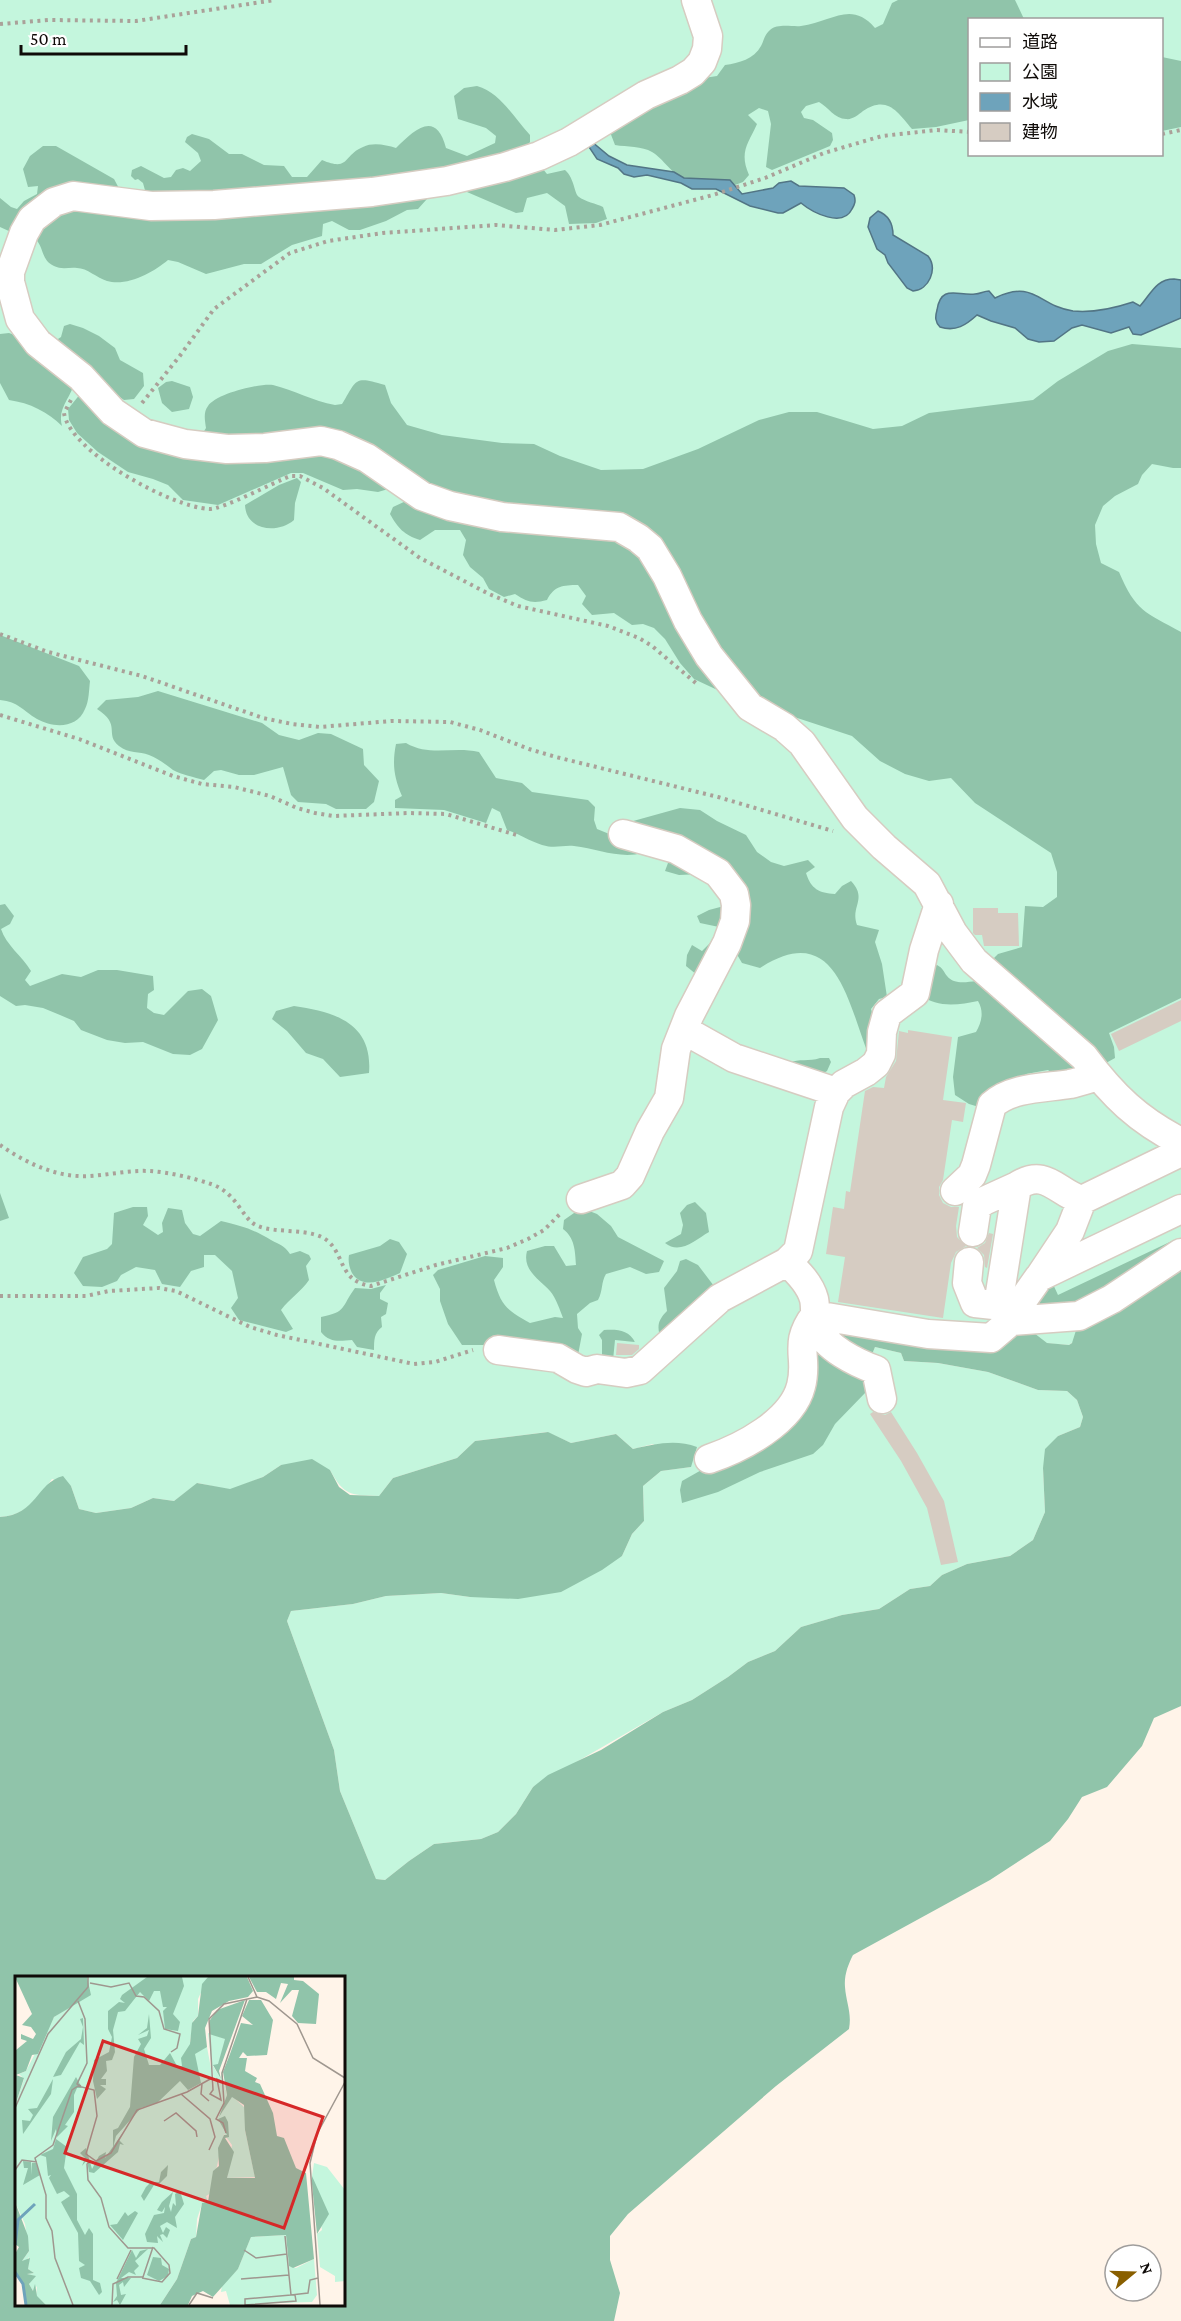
<svg xmlns="http://www.w3.org/2000/svg" width="1181" height="2321" font-family="'Crimson Pro','Noto Sans JP',serif">
<style>
.green{fill:#c4f6dd;fill-rule:evenodd}
.forest{fill:#90c4aa;fill-rule:evenodd}
.water{fill:#6ea3bb;stroke:#527585;stroke-width:1.5}
.building{fill:#d6ccc2}
.lines{fill:none;stroke-linecap:round;stroke-linejoin:round}
.minor-casing{stroke:#d6ccc1;stroke-width:31}
.path{stroke:#aaa199;stroke-width:4;stroke-dasharray:3 4.5;stroke-linecap:butt}
.minor{stroke:#fff;stroke-width:28}
.inset-river{fill:none;stroke:#6ea3bb;stroke-width:3}
.inset-road{fill:none;stroke:#9f978f;stroke-width:1.5}
.view{fill:#d62828;fill-opacity:0.15;stroke:#d62828;stroke-width:3}
.inset-edge{fill:none;stroke:#0f0b08;stroke-width:3}
</style>
<rect width="100%" height="100%" fill="#fff4e9"/>
<path class="green" d="M0,0H1181V1140L1078,1189L1086,1217L1095,1210L1181,1168V1259L1069,1345L859,1329L869,1359L875,1347L901,1353L904,1361L938,1363L988,1372L1038,1390L1067,1391L1077,1400L1083,1417L1080,1427L1058,1436L1043,1468L1045,1512L1033,1540L1010,1556L967,1564L942,1575L930,1586L910,1589L879,1609L842,1615L801,1627L775,1651L748,1662L728,1677L692,1700L663,1712L533,1787L516,1814L498,1832L481,1839L434,1844L409,1861L385,1880L376,1879L340,1791L334,1750L287,1621L291,1611L353,1604L386,1596L441,1593L470,1597L622,1556L632,1534L644,1521L643,1486L661,1471L691,1467L653,1444L633,1449L616,1434L571,1443L547,1432L475,1441L457,1458L393,1478L379,1496C351,1495 344,1496 330,1470L281,1465L263,1477L230,1490L198,1483L174,1501L153,1498L131,1508L96,1513L79,1509L71,1486L52,1479C39,1498 25,1516 0,1517ZM970,20H1162V154H970Z"/>
<path class="forest" d="M898,0H1015L1024,19L970,20L969,120L936,127L912,129C897,111 887,95 863,111C858,115 852,120 846,119C835,119 828,107 819,102L806,106L801,112L804,118L813,120L832,133L833,140L830,146L772,170L766,167L771,124L768,111L759,108L748,115L757,124C748,144 739,152 749,175L743,182L735,185C721,173 702,184 685,179C672,175 663,158 652,152C642,146 627,147 615,145L610,132L704,78L717,76L725,65C739,63 754,59 761,46C764,41 764,35 770,30C778,23 792,27 801,26C832,22 851,0 875,28L883,24L892,3Z
M1162,57L1181,61V127L1162,131Z
M477,86C501,93 513,117 530,135V142L522,153L373,187L146,194L143,183L138,179L135,180L131,176L132,170L141,166L164,178L171,177L176,170L183,168L190,171L201,161L198,153L185,142L187,137L192,134L209,139L229,154H242L264,165L284,166L292,177H307L322,160C350,172 343,155 363,147C373,142 386,145 396,148C414,130 436,109 446,148L467,156L495,143L496,136L486,128L458,119L454,96L464,88Z
M43,146H56L114,179L122,194L98,192L11,232L0,227V198L11,207L17,209L24,201L37,194L38,186L28,187L23,169L30,156Z
M538,163L547,174L565,170C575,179 574,194 579,197C584,201 597,204 603,207L607,219L596,223L569,224L565,206L547,193L527,198L523,212L516,213L460,189Z
M435,190L418,209L407,210L386,221L360,230H349L332,221L323,224L322,236L292,245L261,264H244L206,274L178,262L168,260C154,272 127,287 107,281C97,278 87,268 77,268C69,267 62,270 54,266C39,259 46,245 30,234L53,208Z
M70,324L83,328L99,336L115,348L120,360L143,373L144,386L134,399L124,400L104,386L55,341L61,337L64,326Z
M9,333L20,337L75,381C71,398 57,408 62,426C48,412 30,403 9,400L0,383V334Z
M1132,344L1181,348V468H1173L1152,464L1142,475L1138,484L1115,496L1103,506L1095,525L1096,544L1101,563L1119,572C1136,612 1145,612 1181,632V998L1109,1033L1114,1047L1115,1058L1106,1063L991,961L998,954L1022,947L1025,906L1043,907L1057,897V872L1051,853L975,803L951,778L929,781L905,774L880,761L852,736L773,710L744,692L654,545L454,499L373,454L201,436L206,428C205,421 203,412 208,406C216,394 259,383 273,385C294,390 313,401 335,405L342,404C357,380 353,375 385,385L391,403L407,425L442,435L502,443L534,444L560,456L601,470L643,469L698,449L759,420L789,412H817L873,429L902,426L929,413L1033,400L1058,381L1108,351Z
M172,381L190,387L193,397L189,409L172,412L162,403L158,388L166,382Z
M81,393L144,438L320,448L395,487L378,492L357,489L343,490L303,473H291L218,505L183,500L168,485L153,479L128,472L98,452L77,433L69,420L68,409Z
M297,478L301,482L295,503L294,520C278,534 246,531 245,505L279,485Z
M406,501L635,542L726,694L694,679L680,663L665,639L654,628L643,624L632,625L614,613L592,615L582,604L586,596L578,585C563,585 554,586 547,600C533,604 527,602 515,594L504,597L489,589L483,578L470,567L463,555L466,540L460,530H435L420,540C404,535 398,528 390,514L393,507Z
M0,635L79,666L90,681C89,689 89,702 85,709C77,729 53,728 37,719C22,710 19,702 0,700Z
M158,691L262,723L279,735L299,740L318,733L331,734L363,749L364,765L379,781L374,802L366,809H336L326,804L298,802L291,795L283,767L254,775H239L221,770L214,771L204,780C194,777 182,775 173,770C165,764 159,759 149,755C139,751 129,754 119,746C104,734 122,725 97,709L106,700L138,697Z
M406,743C430,757 453,746 479,752L496,778L522,783L532,792L588,800L595,807L594,820L597,829L629,842L643,853C619,859 598,849 574,846C562,845 555,849 542,845C529,841 520,834 507,830L500,812L492,808L486,823L444,810L395,808V800L402,796C394,777 392,764 396,744Z
M680,808L700,810L717,821L746,835L757,852L771,862L784,866L808,860L815,867L806,873C811,889 819,893 835,894L842,886L851,881C868,899 850,906 857,925L879,930L875,942L882,964L887,997L879,999L871,1009L873,1015L867,1051C847,998 834,920 760,968L742,963L732,946L740,902L626,823Z
M673,861L701,874L679,875L665,871L668,863Z
M5,904L14,916L10,924L1,929C6,945 22,956 31,971L25,980L30,986L62,974L81,977L98,970H117L153,976L154,990L148,994L147,1008L154,1013L164,1015L188,991L202,989L211,996L218,1020L202,1049L190,1055L173,1054L143,1042L125,1043L107,1040L81,1030L74,1021L60,1015L43,1008L25,1005L16,1006L0,996V905Z
M724,906L719,927L700,923L697,916L709,910Z
M713,940L722,942L702,979L686,966L687,955L692,945L702,951Z
M937,965C943,968 943,971 947,976C954,985 967,982 976,981L1073,1060L1075,1072L1052,1073L1048,1070L1026,1074L1020,1080L979,1107L969,1104L955,1095L953,1077L958,1037L976,1032C982,1022 984,1011 978,1001C959,1005 936,1008 921,995L929,968Z
M294,1006C335,1012 373,1023 369,1073L340,1077L323,1059L306,1053L287,1031L272,1019L276,1011Z
M820,1058H829L831,1062L827,1071L818,1076L789,1063C799,1058 809,1062 820,1058Z
M0,1193L9,1218L0,1221Z
M695,1202L706,1213L709,1232C695,1240 680,1255 665,1243L681,1234L683,1225L680,1213L687,1205Z
M133,1207H147L148,1216L143,1225L158,1235L163,1232L162,1223L168,1208L182,1210L185,1223L193,1234L200,1236L221,1221C242,1226 253,1229 271,1240C280,1245 284,1245 290,1254L300,1251L309,1255L311,1259L306,1266L309,1280C301,1292 290,1298 281,1310L293,1329L286,1332L239,1320L231,1308L238,1298L232,1271L215,1255H204V1267L191,1271L180,1287L162,1284L155,1270L136,1267L121,1275L117,1281L102,1287L83,1286L74,1273L83,1257L107,1249L112,1244L114,1213Z
M584,1209L597,1214L611,1226L618,1237L664,1261L659,1272L646,1274L630,1267L606,1274C601,1282 603,1291 598,1300L590,1303L577,1314L578,1328L582,1334L578,1355L499,1345H462L448,1324L440,1301V1289L433,1275L438,1270L485,1256L503,1258V1267L494,1280C501,1306 507,1310 530,1323L555,1317L563,1318C560,1310 556,1298 550,1291C539,1279 522,1270 527,1251L545,1246H554L566,1266L576,1265C575,1251 575,1238 563,1229L564,1220L574,1213Z
M390,1239L399,1242L407,1254L400,1273C386,1279 363,1291 352,1273C349,1267 348,1261 349,1255L380,1246Z
M1174,1240H1180L1101,1299L1036,1312V1294L1052,1282L1058,1295Z
M686,1259L698,1265L717,1290L661,1340C657,1327 657,1321 667,1311L664,1288L677,1271L680,1261Z
M1181,1259V1706L1154,1718L1142,1746L1107,1787L1082,1797L1068,1819L1050,1841L990,1880L853,1955C848,1965 844,1975 845,1987C846,2002 852,2013 849,2029L776,2086L628,2214L610,2236V2260L620,2293L614,2321H0V1517C37,1515 36,1483 63,1476L71,1486L79,1509L96,1513L131,1508L153,1498L174,1501L197,1483L230,1489L263,1477L281,1465L312,1459L330,1470L339,1487L350,1495L379,1496L393,1478L457,1458L475,1441L548,1432L571,1443L616,1434L633,1449C654,1444 676,1439 697,1447L691,1467L661,1471L643,1486L644,1521L632,1534L622,1556L602,1570L561,1592L518,1599L470,1597L441,1593L386,1596L353,1604L291,1611L287,1621L334,1750L340,1791L376,1879L385,1880L409,1861L434,1844L481,1839L498,1832L516,1814L533,1787L548,1775L601,1750L663,1712L692,1700L728,1677L748,1662L775,1651L801,1627L842,1615L879,1609L910,1589L930,1586L942,1575L967,1564L1010,1556L1033,1540L1045,1512L1043,1468L1045,1449L1058,1436L1080,1427L1083,1417L1077,1400L1067,1391L1038,1390L988,1372L938,1363L904,1361L901,1353L875,1347L870,1359L830,1331L1034,1333L1047,1343L1069,1345L1072,1343L1078,1324ZM16,1978H344V2304H16Z
M386,1285L380,1293V1299L388,1303L386,1314L381,1317L382,1327C374,1333 374,1340 374,1350L357,1347L352,1340C339,1341 330,1343 321,1332V1317C347,1312 341,1307 355,1288L371,1289Z
M604,1330C617,1329 629,1330 635,1342L615,1340L613,1360L602,1361V1340L599,1335Z
M809,1338L868,1380L865,1393L835,1424L823,1445L813,1454L760,1472L718,1492L682,1503L680,1490L682,1481L705,1468L786,1416Z"/>
<path class="water" d="M591,141L609,156L627,165L674,172L684,178L730,180L742,194L773,188L779,183L791,181L799,186L844,188L854,195C856,201 855,204 852,209C843,228 813,213 801,203L783,213H778L750,206L716,189H692L681,183L647,175L634,177L624,174L618,168L597,159L587,144Z
M878,211C888,215 893,224 893,235L928,256C938,269 929,290 913,291L907,288L888,263L885,255L877,249L868,227L870,218Z
M1174,279L1181,280V318L1141,335L1133,334L1129,327L1111,333L1082,325L1072,328L1054,341L1039,342L1028,339L1015,328L991,321L977,315C966,325 956,332 940,327C935,322 935,317 937,310C941,284 957,296 975,294C980,294 984,291 989,291L995,298C1035,279 1038,306 1073,311C1093,313 1115,308 1133,302L1140,306C1151,294 1156,279 1174,279Z"/>
<path class="building" d="M973,908H998V913H1018L1019,946H984L982,935H975L973,933Z
M1181,1000V1021L1119,1051L1111,1034Z
M908,1030L952,1037L943,1100L966,1103L963,1122L952,1120L943,1180L939,1187V1195L943,1203L951,1207H959L956,1226L957,1237L966,1246L956,1252L951,1263L943,1318L838,1302L845,1257L826,1254L833,1207L844,1209L846,1191L850,1192L865,1091L873,1087L884,1088L886,1077L896,1061L899,1031L908,1033Z
M989,1233L993,1234L987,1268L985,1267L984,1255L977,1248L985,1243Z
M617,1343L639,1345V1349L632,1355H616Z
M873,1412L885,1415L891,1412L917,1453L944,1501L958,1562L941,1565L927,1508L901,1461L870,1414Z"/>
<g class="lines">
<g class="minor-casing">
<path id="minor" d="M696,0L708,36L707,49L702,62L693,72L680,80L646,95L569,142L539,156L505,167L447,181L372,192L214,205L151,206L73,196L54,202L32,219L24,233L10,272V282L20,319L38,343L81,377L113,412L144,433L185,444L227,449L265,448L321,441L338,445L367,458L422,496L450,506L502,517L619,527L638,538L650,548L667,576L688,621L709,656L750,707L784,727L802,743L855,818L884,847L927,884L953,933L974,961L1084,1057C1113,1096 1138,1120 1181,1142
M684,1030L734,1058L836,1092
M1181,1152L1082,1200C1057,1193 1046,1167 1017,1186L1000,1293L1003,1306L1011,1308L1020,1304L1039,1277L1181,1209
M955,1191L972,1175L976,1165L992,1105C1011,1087 1045,1088 1070,1084C1079,1082 1088,1079 1098,1076
M581,1199L622,1185L630,1176L650,1131L669,1098L676,1049L689,1016L727,943L735,921L736,905L734,894L718,873L676,849L623,834
M973,1232L977,1206L984,1201L1017,1186
M787,1262C798,1272 810,1284 814,1299C816,1308 814,1318 817,1327C825,1348 857,1363 876,1370L882,1399
M969,1262L967,1283L975,1303L1003,1306
M1040,1276L1070,1231L1082,1200
M498,1350L558,1358L577,1369L586,1372L597,1369L626,1373L640,1370L720,1298L787,1262L798,1251L829,1107L836,1092L844,1084L866,1072L876,1064L881,1054L882,1032L887,1014L915,993L924,950L939,904
M709,1459C741,1448 792,1422 801,1386C809,1357 792,1345 815,1315L928,1334L991,1338L1011,1321L1079,1316L1112,1299L1181,1253"/>
</g>
<path class="path" d="M0,24L49,20L136,21L275,0
M1162,134L1181,130
M71,400L64,413C70,452 171,507 209,509C221,510 275,482 290,476H300L323,488L420,558L489,594L518,606L608,626L639,638L652,646L697,684
M142,403L179,357L214,309L290,253L328,241L383,233L496,225L555,230L600,225L713,195L765,178L824,153L882,136L937,130L970,132
M0,634L48,652L142,676L263,718L292,724L320,727L392,721L450,722L480,730L529,749L556,757L718,797L833,831
M0,715L79,739L173,776L202,784L234,787L270,796L297,808L315,813L333,816L409,813L446,814L520,836
M0,1145C26,1163 57,1178 89,1176C109,1175 129,1170 149,1171C169,1172 193,1178 211,1184C238,1193 242,1220 258,1226C277,1234 313,1227 329,1242C345,1258 340,1281 371,1286L436,1265L507,1248L528,1239L544,1230L561,1213
M0,1296H86L109,1291L159,1288L176,1291L250,1327L277,1335L414,1364L435,1362L473,1350"/>
<use href="#minor" class="minor"/>
</g>
<g transform="translate(15 1976)">
<rect width="330" height="330" fill="#fff4e9"/>
<path d="M72,1H193L183,23V40L178,45L175,66L192,71L200,114L193,57L211,63L203,89L198,90L206,103V94L212,119L206,138L217,120L230,132V154L240,201L212,202L217,169L209,158L196,217L191,220L193,226L187,228L182,243L181,261L176,263L162,303L145,329H31L21,320L22,310L18,315L14,308L19,300L11,298L19,297L13,293L14,281L10,287L7,285L14,275L10,248L0,226V130L9,103L4,98L11,95L39,41L51,33ZM299,187L312,191L330,214V305L320,306V300L305,291L302,258L307,254L297,200ZM271,259L274,290L281,292L299,283L302,319L297,326L215,329L211,315L206,316L207,309L223,293L236,261Z" fill="#c4f6dd"/>
<path d="M0,1H72L76,19L39,41L23,78L17,79L11,95L1,99L9,102L0,130L1,74L12,65L6,63V58L18,63L21,58L16,51L7,49L17,38ZM132,1H167L169,10L158,38L165,46L163,55L150,53L148,35L152,31H148L145,15H139L134,25L125,16L110,35L103,36L98,54L100,76L97,84L91,85L92,95L86,103H91V109H85L91,113L82,123L78,105L79,84L94,76L97,61L93,53V35L104,26L110,27L105,23L107,19ZM193,1H232L238,15L233,21L214,25L197,35L190,52L192,71L180,78L186,107L173,114L165,105L142,127L126,132L101,160L98,172V154L103,152L115,131L119,81L126,68L123,63L132,60L134,54L123,59L132,52L134,38L136,62L129,73L134,89H145L155,77L162,90H167L166,82L175,68L177,47L183,40L187,8ZM234,1H279V4L288,5L304,18L301,48L283,47L277,40L284,14H277L265,27L273,8L266,7L261,23L251,16H242ZM230,24L204,95L206,103L198,89L203,88L210,63L194,58L195,44L202,34ZM234,24H246L258,44L252,79L232,80L228,76L224,82H232L230,95L242,102L240,106L245,108L258,137L262,160L269,162L281,192L291,197L299,283L278,292L274,290L271,259L236,261L223,293L198,321L188,315L177,320L173,329H145L162,303L176,263L181,261L187,227L193,226L198,195L204,190L203,172L209,159H212L203,143L210,140L213,146L214,161L210,162L219,176L212,202H240L230,154L229,129L217,121L204,141L212,119L208,96L215,78L226,47L238,49L227,40ZM68,42L69,69L65,66L46,99L38,101L51,76L66,63L68,51L65,43ZM61,101L67,112H62L59,119V136L50,149L53,150L42,161L41,153L36,165L38,141ZM38,103L36,118L8,158L7,144L15,145L18,139L13,133L22,132ZM109,155L104,164L109,169L105,168L103,176L79,197L74,196L72,184L67,190L70,182L65,177L71,172L77,193L84,180L91,176L90,182ZM41,163L52,171L49,192L62,218V244L70,259L74,252L78,258V304L85,307L87,316L84,319L75,305L66,302L64,292L70,289L64,285L63,257L46,226L55,220L49,215L42,218L34,202L36,199L33,200L31,181L25,179L38,173ZM8,185L16,186L17,199V187H21L25,199L8,209L13,192H9ZM153,189L152,200L142,210L139,209L129,225L126,220L131,211L136,206H144L146,196ZM297,200L314,238L302,258L297,208ZM165,215L169,228L160,241L162,252L152,246L145,250L148,257L151,251L155,254L152,262L148,258L145,259L148,266L142,260L143,267L132,266L130,258L139,239L149,237L150,231L147,236L142,234L147,226L158,216L154,230L156,236L158,227L161,230L160,218ZM0,226L13,260L14,275L7,285L15,282L13,293L19,297L12,298L21,300L14,308L18,315L20,308L22,320L31,329H11L8,308L1,300L0,278L4,271L0,268ZM120,235L123,237L108,264L95,249L102,248L110,236L113,240ZM133,273L120,285L124,290L119,295L121,299L114,296L106,302H116L109,311L108,306L104,309L106,319L111,318L105,329L102,324L98,326L102,320L101,307L117,274L121,282L125,275ZM138,281L146,282L147,289L154,293L153,300L144,305L132,299Z" fill="#90c4aa"/>
<path class="inset-river" d="M0,269L3,244L20,228M0,296L8,308L11,329"/>
<path class="inset-road" d="M233,1L242,21M75,7L96,11L114,7L121,20L129,21L144,35L149,53L165,58L162,72L156,76M63,25L70,43L72,87L62,108L66,110M206,105L202,103L206,124L195,118L198,114L194,43L209,28L242,21L254,25L282,48L298,82L330,102M187,108L186,118L194,125M166,118L195,143L200,161L194,174M0,132L33,58L73,11V1M149,145L161,137L181,155L182,161M211,157L208,147L201,143L209,127L207,97L232,23M76,185L72,188L73,204L86,222L94,251L113,272H139L154,289L155,297L147,306L127,302M0,194L7,184L22,186M270,260L276,319L293,317L295,304L303,302M229,274L241,282L272,278M102,303L116,274M226,303L274,299M276,319L230,323V329L281,325L280,319M58,329L40,282L37,255L31,242V219L20,182L38,169L57,114L63,110L79,114L82,140L71,178L81,185L96,177L122,134L172,116L197,102M97,329L98,308L113,301H128L138,271M174,329L182,317L198,322M305,329L295,187L302,158L330,106"/>
<path class="view" d="M88,65L308,141L269,252L50,177Z"/>
<rect width="330" height="330" class="inset-edge"/>
</g>
<rect x="968" y="18" width="195" height="138" fill="#ffffff" stroke="#9f9d9c" stroke-width="1.5"/>
<rect x="980" y="38" width="30" height="9" fill="#ffffff" stroke="#9f9d9c" stroke-width="1.5"/>
<text x="1022" y="48" font-size="18" fill="#0f0b08">道路</text>
<rect x="980" y="63" width="30" height="18" fill="#c4f6dd" stroke="#9f9d9c" stroke-width="1.5"/>
<text x="1022" y="78" font-size="18" fill="#0f0b08">公園</text>
<rect x="980" y="93" width="30" height="18" fill="#6ea3bb" stroke="#9f9d9c" stroke-width="1.5"/>
<text x="1022" y="108" font-size="18" fill="#0f0b08">水域</text>
<rect x="980" y="123" width="30" height="18" fill="#d6ccc2" stroke="#9f9d9c" stroke-width="1.5"/>
<text x="1022" y="138" font-size="18" fill="#0f0b08">建物</text>
<g transform="translate(1133 2273) rotate(71)"><circle r="28" fill="#ffffff" stroke="#9f9d9c" stroke-width="1.5"/>
<path d="M0-4.5L10 22L0 15L-10 22Z" fill="#895f00"/>
<text y="-9" font-size="16" font-weight="bold" text-anchor="middle" fill="#0f0b08">N</text>
</g>
<path d="M21 45v9h165v-9" fill="none" stroke="#0f0b08" stroke-width="3"/>
<text x="30" y="45" font-size="18" fill="#0f0b08" stroke="#ffffff" stroke-width="4.5" paint-order="stroke">50 m</text>
</svg>
